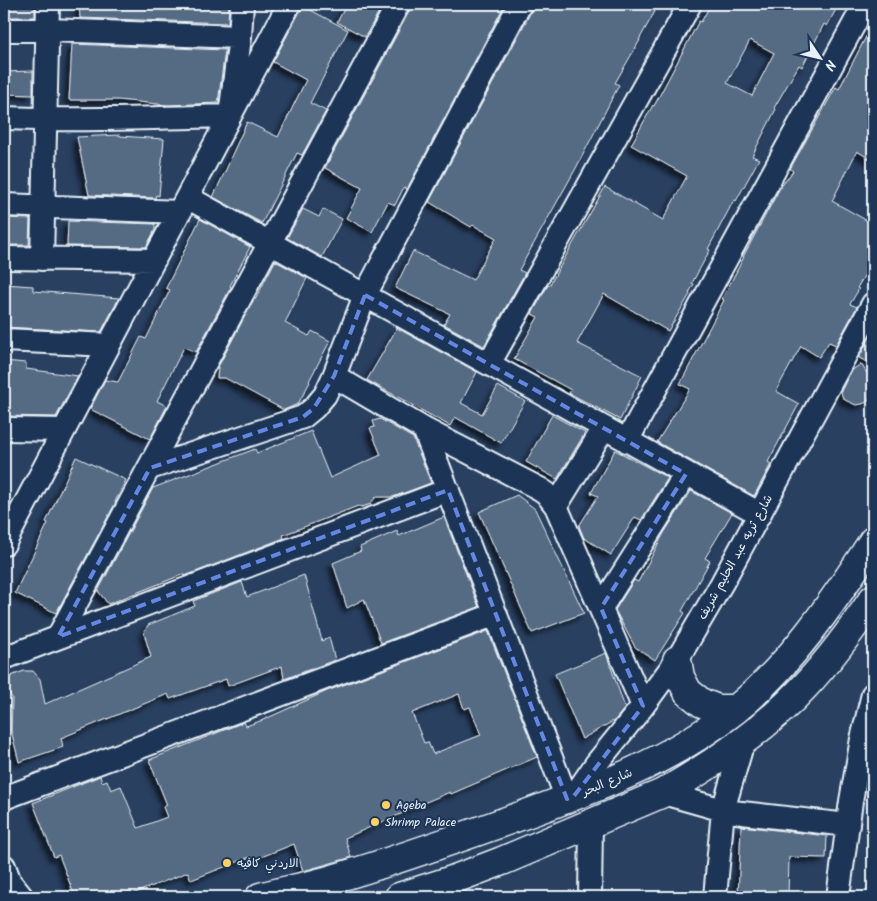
<svg xmlns="http://www.w3.org/2000/svg" width="877" height="901" font-family="Kalam,'Playpen Sans Arabic',sans-serif">
<style>
.building{fill:#556a83;stroke:#e8f1f8;fill-rule:evenodd;filter:url(#shadow)}
.lines{fill:none;stroke-linecap:round;stroke-linejoin:round}
.minor-casing{stroke:#e8f1f8;stroke-width:26}
.secondary-casing{stroke:#e8f1f8;stroke-width:31}
.minor{stroke:#1d3557;stroke-width:22}
.secondary{stroke:#1d3557;stroke-width:28}
.marked{fill:none;stroke:#6487e3;stroke-width:4;stroke-dasharray:10 6;stroke-linejoin:round}
.poi-dot{fill:#ffd166;stroke:#1d3557;stroke-width:2}
.labels{text-anchor:middle;stroke-width:4;stroke-linejoin:round;paint-order:stroke}
.street-label{font-size:12px;fill:#e8f1f8;stroke:#1d3557}
.poi-label{font-size:12px;fill:#e8f1f8;stroke:#1d3557;text-anchor:start}
</style>
<defs>
<filter id="shadow"><feDropShadow dx="-4.5" dy="4.5" stdDeviation="2.5" flood-color="#0009"/></filter>
</defs>
<rect width="100%" height="100%" fill="#294061"/>
<filter id="ink" filterUnits="userSpaceOnUse"><feTurbulence type="fractalNoise" baseFrequency=".02" numOctaves="2"/><feDisplacementMap in="SourceGraphic" scale="10" xChannelSelector="R" yChannelSelector="G"/><feConvolveMatrix kernelMatrix="1 2 1 2 8 2 1 2 1" color-interpolation-filters="sRGB"/></filter>
<g filter="url(#ink)">
<path class="building" d="M4,4H35V17H4Z
M79,4H229L228,23L80,18Z
M347,4H383L365,37L337,22Z
M411,4H505L407,189L404,187L395,205L388,202L372,232L346,218L362,188L325,168L410,10Z
M533,4H575L586,10L590,4H659L639,40H640L615,83L619,85L575,170L519,270L525,273L484,346L444,324L450,314L395,288L413,251L473,280L496,238L473,225L471,227L429,202L532,10Z
M711,4H839L827,26L824,24L802,67L799,65L774,108L776,109L752,156L759,159L736,201L734,200L708,249L710,250L692,283L694,284L689,293L690,294L668,331L604,294L577,343L642,376L620,420L569,393L571,390L514,359L538,317L532,314L548,285L549,286L605,187L663,220L687,176L631,145L653,105L654,106L699,21L701,22ZM750,40L774,53L752,96L727,83Z
M303,6L348,30L310,103L326,111L302,155L297,153L262,223L213,197L231,159H230L247,122L278,137L306,80L273,62Z
M873,23V161L857,151L832,201L873,224V261L857,288L859,289L850,304L857,307L836,345L829,342L819,357L801,346L776,391L799,404L768,462L771,464L754,496L657,442L690,389L680,384L724,300L722,299L744,257H743L780,188L793,171L790,169L836,87L839,89Z
M72,44L225,50L218,103L168,105L118,100H69Z
M33,71V95L4,94V72Z
M120,135V136L164,139L159,196L156,195L155,198L89,195L77,137Z
M303,209L319,217L323,209L342,219L322,257L287,238Z
M4,218L30,219L29,245H4Z
M200,219L250,247L230,286L231,287L196,352L184,347L157,401L167,406L150,439L90,409L105,380L118,382L141,337L146,339L170,290L166,288Z
M68,221L155,224V230L146,247L67,246Z
M275,261L307,278L285,323L309,336L312,331L330,341L309,381L310,382L298,404L284,410L225,378H217L218,367L254,299L255,300Z
M4,284L33,286V291L119,298L101,332L4,327Z
M397,328L477,372L461,403L482,414L498,386L525,401L501,443L455,417L450,426L367,380Z
M873,331V356L869,363L859,358Z
M4,361L26,363V369L78,376L56,417L4,416Z
M861,364L872,381L873,393L867,402L862,404L856,405L845,400L842,396L841,391L851,371Z
M552,415L585,433L557,479L526,462Z
M380,419L413,438L431,483L393,497H376L370,504L368,505L362,507L358,506L283,535L284,538L185,576L184,574L108,604L98,591L153,488L255,449L257,453L311,431L330,478L381,455L370,428L375,427L373,421Z
M615,450L668,478L641,520L635,517L611,555L584,538L579,526L598,496L591,493Z
M76,457L126,480L115,502H116L56,613L15,593L48,523L46,522Z
M691,491L732,513L705,558L710,561L682,611L685,613L655,660L635,647L615,610L634,580L638,582L664,533Z
M517,495L535,509L584,613L532,633L479,512Z
M444,517L479,607L381,643L364,599L347,608L333,563L361,551L360,547L397,531L399,536Z
M304,575L322,641L329,637L335,660L284,679L282,666L228,686L226,679L170,699L168,694L61,738L63,747L19,762L11,730L12,698L9,693L6,684L11,676L24,671H33L40,679L45,704L151,657L144,633L148,625L195,606L193,601L242,582L247,597Z
M488,631L537,757L451,794L450,792L402,812L403,813L345,838L351,857L345,859L303,871L294,844L251,861L250,857L191,880L188,872L125,897H75L59,855L54,857L33,803L100,776L102,782L107,780L111,790L121,786L138,828L167,817L163,807L167,805L149,760L244,722L246,726L263,720L327,691ZM459,694L464,709L470,707L481,735L433,754L428,742L424,743L412,713Z
M606,653L625,708L615,720L582,739L555,674Z
M741,826L827,836L826,858L789,857L788,897H738Z"/>
<g class="lines">
<g class="minor-casing">
<path id="minor" d="M4,30H48L240,37
M4,118C79,121 155,118 230,116L240,37L242,4
M187,197L760,514
M4,205L180,212
M4,258L154,260
M42,259L48,4
M4,340L109,345
M489,364L690,4
M334,376L424,429L540,489L546,493L556,506L643,706
M4,429L64,430
M424,429L567,799
M627,441L865,4
M150,468L303,417L314,408L325,395L334,376L365,295L520,4
M556,506L604,428
M4,544L289,4
M601,608L686,474
M58,637L398,4
M4,658L448,490
M663,793L723,810L742,813L848,825
M574,796L596,764L643,706L677,660L722,583L873,304
M4,798L496,614
M4,866L10,882L22,897
M590,897L591,823
M715,897L723,810L743,742
M838,897L851,801L862,739L873,694"/>
</g>
<g class="secondary-casing">
<path id="secondary" d="M677,660L680,677L688,692L702,703L718,709H736
M260,897C282,891 304,887 326,881C389,863 451,841 512,819C590,791 670,762 735,710C790,666 835,599 873,541
M399,897L452,880L502,861L663,793C715,763 766,729 807,684C831,658 853,628 873,599"/>
</g>
<use href="#minor" class="minor"/>
<use href="#secondary" class="secondary"/>
</g>
</g>
<path class="marked" d="M365,295L686,474L601,608L643,706L574,796L567,799L448,490L58,637L150,468L303,417L314,408L334,376Z"/>
<g class="poi-dot">
<circle cx="386" cy="805" r="5"/>
<circle cx="375" cy="822" r="5"/>
<circle cx="227" cy="863" r="5"/>
</g>
<g class="labels">
<g class="street-label">
<text transform="translate(735 557) rotate(-61)" y="4">شارع ثريه عبد الحليم شريف</text>
<text transform="translate(607 782) rotate(-23)" y="4">شارع البحر</text>
</g>
<g class="poi-label">
<text x="396" y="809">Ageba</text>
<text x="385" y="826">Shrimp Palace</text>
<text x="237" y="867">الاردني كافيه</text>
</g>
</g>
<rect width="877" height="901" fill="none" stroke="#1d3557" stroke-width="20"/>
<rect x="10" y="10" width="857" height="881" fill="none" stroke="#e8f1f8" stroke-width="2" filter="url(#ink)"/>
<g transform="translate(820 58) rotate(125)" stroke="#1d3557" stroke-width="4" paint-order="stroke">
<path d="M0-4L9 19L0 12L-9 19Z" fill="#e8f1f8"/>
<text y="-8" font-size="14" font-weight="bold" text-anchor="middle" fill="#e8f1f8">N</text>
</g>
</svg>
